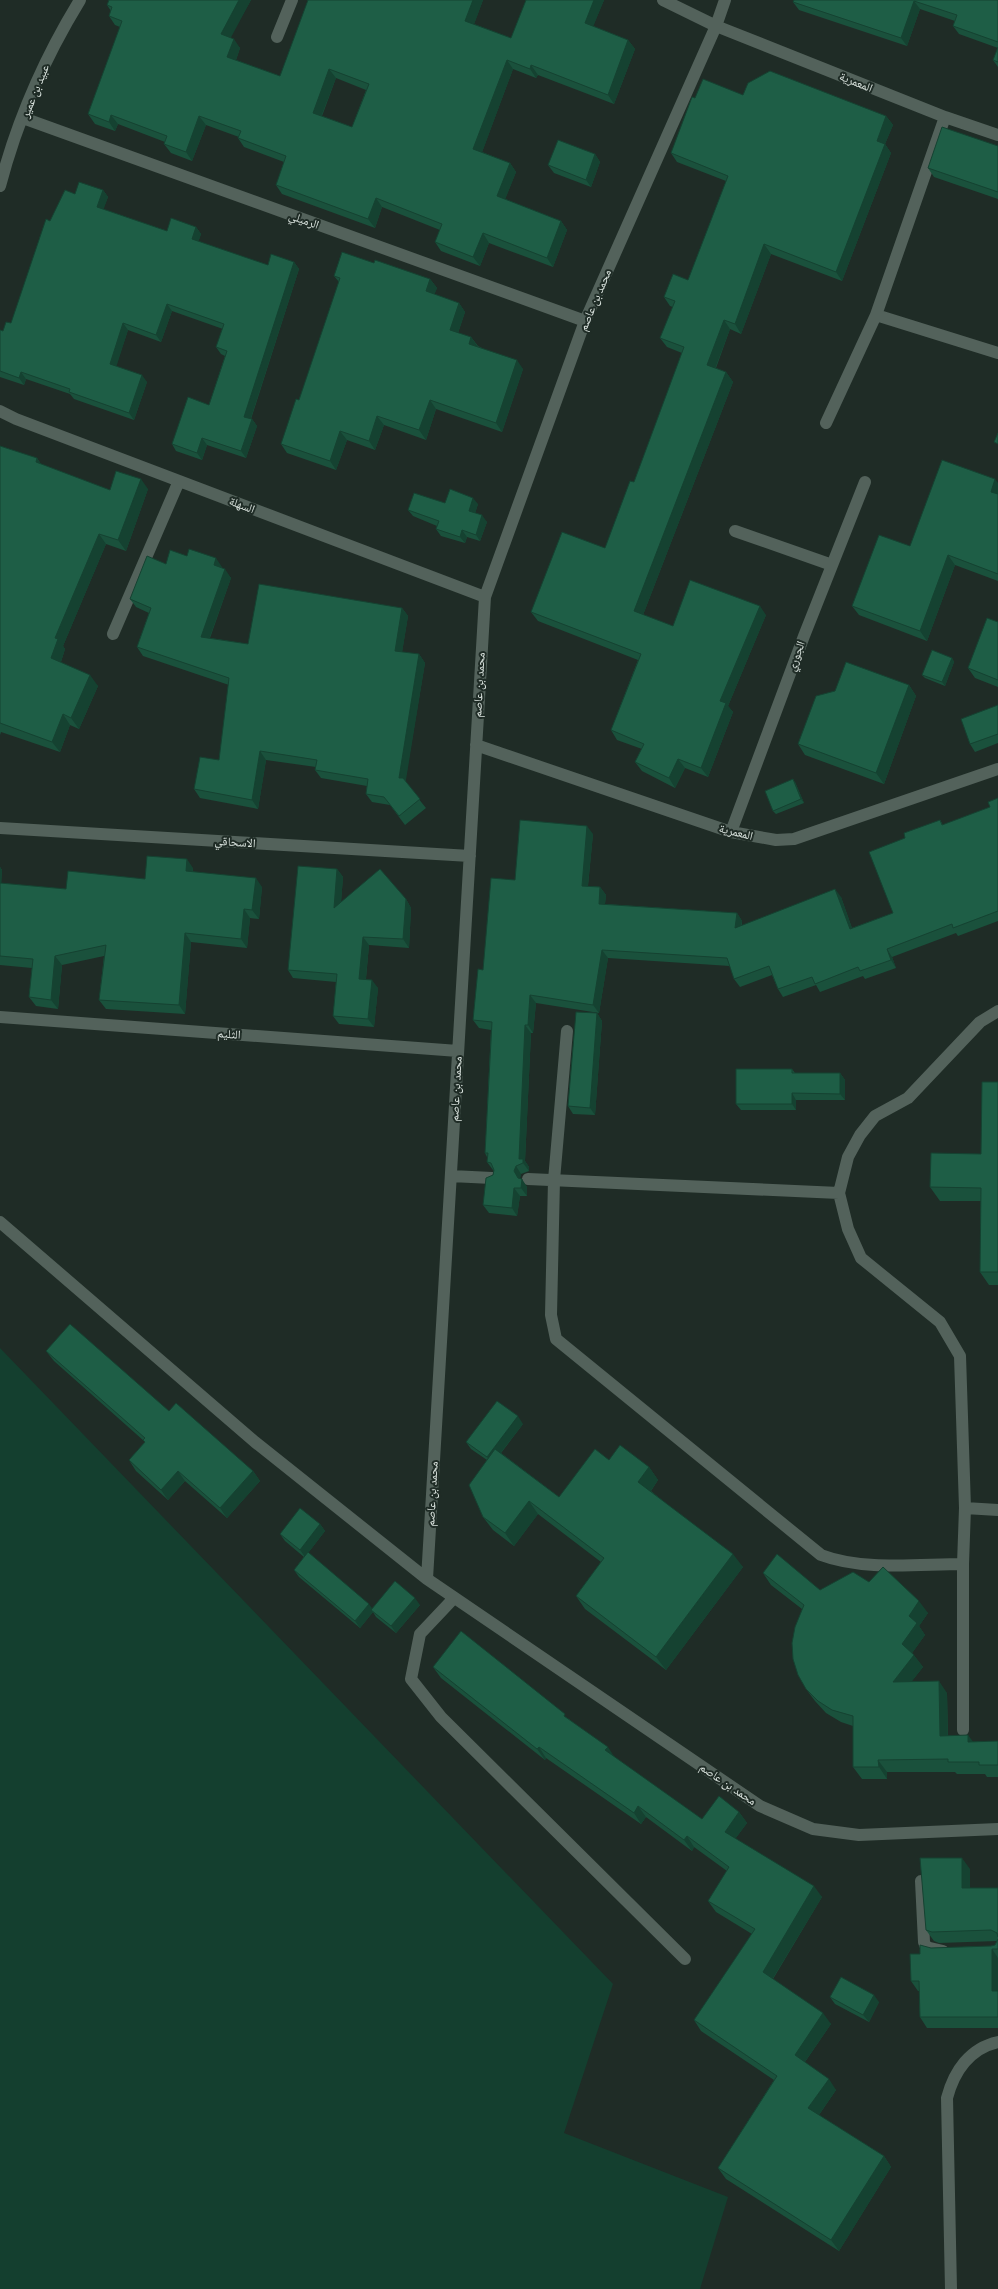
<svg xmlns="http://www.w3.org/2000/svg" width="998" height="2289" font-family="Raleway,'Noto Naskh Arabic',sans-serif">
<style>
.green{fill:#143f2f}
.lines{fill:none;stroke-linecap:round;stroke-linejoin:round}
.minor{stroke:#53625b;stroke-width:12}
.wall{fill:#1a513c;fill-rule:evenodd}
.shaded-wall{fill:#154231}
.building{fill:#1e5e46;stroke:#154231;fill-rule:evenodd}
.labels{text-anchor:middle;stroke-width:4;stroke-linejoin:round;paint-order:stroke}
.street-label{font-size:12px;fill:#dbe4df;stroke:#1f2c26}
</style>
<rect width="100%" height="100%" fill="#1f2c26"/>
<path class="green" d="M0,1348L613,1984L564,2133L728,2197L700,2289H0Z"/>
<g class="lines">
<path class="minor" d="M663,0L716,26L945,117L998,135
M277,37L292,0
M23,118L585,321
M0,186C17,121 45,57 80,0
M876,315L998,353
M0,411L16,419L485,597
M826,423L876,315L945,117
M735,531L832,565
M113,634L179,481
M476,745L731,832L776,840L794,839L998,769
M0,828L470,856
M731,832L804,636L865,482
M0,1017L458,1051
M567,1031L554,1180L551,1315L556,1339L821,1555C863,1571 918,1564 963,1564L965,1508L960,1356L940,1322L861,1258L848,1229L839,1193L848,1157L860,1135L875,1116L908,1098L980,1022L998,1011
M451,1176L492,1178
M528,1179L839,1193
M0,1222L255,1442L427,1579L760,1806L813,1829L859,1835L998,1829
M965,1508L998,1510
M427,1579L485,597L585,321L716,26L725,0
M454,1598L420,1634L411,1679L441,1717L685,1959
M963,1730V1564
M921,1881L924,1942L926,1947L943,1951
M951,2289L947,2098C954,2071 970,2048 998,2042"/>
</g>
<path class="wall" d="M251,0L230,37L240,48L236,60L280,76L308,0H483L474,24L511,38L526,0H604L593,26L628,40L635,49L614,104L538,75L536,78L513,69L482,152L510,163L516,172L505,199L561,221L567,230L553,267L489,243L480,266L441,251L435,242L440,230L382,207L375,228L282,194L276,185L284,162L244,147L238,138L239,137L206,125L192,161L171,153L164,144L165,142L118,124L115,131L95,124L88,114L120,27L115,25L109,16L111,11L107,5ZM336,78L366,90L352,127L322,116Z
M998,0V67L993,60L998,48L959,34L953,26L955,21L920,9L907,46L799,10L793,2Z
M743,95L886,116L893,125L885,144L891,153L842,281L771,254L741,334L730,329L716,368L726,372L733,382L643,615L673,626L766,615L728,706L733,712L708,777L685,768L675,788L642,771L635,762L642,749L617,740L611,730L638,660L538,621L531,612L605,548L634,482L682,353L667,347L660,338L673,307L670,306L664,297L688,280L726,181L677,162L671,153L695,98Z
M998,146V199L934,177L928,168Z
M595,154L600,162L591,187L554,173L548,165Z
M103,190L108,197L103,209L167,231L196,227L201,234L198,242L268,265L294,262L299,269L251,419H252L257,426L246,458L207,445L202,460L176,451L172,444L209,405L225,356L221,354L216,347L223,329L172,311L161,342L128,330L116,366L147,382L134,420L74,399L70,394L26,379L24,385L0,377V330L3,331L11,323L50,221L75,194Z
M374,263L430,279L437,288L434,294L459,303L465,312L458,333L471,337L478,346L523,369L502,432L436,409L426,440L384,425L375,450L347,440L336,470L287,453L281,444L299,400L339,282L334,276Z
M0,446L37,458L41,464L110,490L148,489L126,551L106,544L63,646L65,649L61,662L98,686L79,729L70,725L60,752L1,732L0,735Z
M998,483V581L955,565L927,641L859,615L852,606L910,546Z
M445,503L478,504L475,513L487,522L480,541L467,537L465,543L441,536L436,529L437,526L413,516L408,510Z
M166,564L222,567V568L231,578L210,638L248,644L402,608L408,616L402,652L419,654L425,663L405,782L426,808L405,825L390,805L372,802L366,794L367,786L321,778L315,770L316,767L266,760L258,809L200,798L194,789L219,760L229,685L143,656L137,647L149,613L136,607L130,599Z
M998,622V687L975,678L968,668Z
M952,658L954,662L945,686L925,678L922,675Z
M909,685L916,696L884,784L805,755L798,744Z
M998,705V743L975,752L970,744Z
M795,782L804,803L776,814L773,811Z
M998,798V921L958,936L956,933L892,957L896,968L865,979L863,976L820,992L816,985L783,997L778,989L772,975L740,987L734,979L730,966L608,958L599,1013L536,1003L533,1033H531L525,1161L529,1167V1171L521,1174L520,1178L527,1187V1196H520L517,1216L489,1213L483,1205L494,1171L493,1170L487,1162V1157L485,1153L491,1030L479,1028L473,1020L483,970L515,880L593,834L588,886L600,887L606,895L605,904L737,913L742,921V926L841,897L852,928L893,913L905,838L940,820L943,825L990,807Z
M0,867L2,870L1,883L66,889L145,879L193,868V872L262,887L259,919L250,918L247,948L191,942L185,1014L106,1009L99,1000L104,956L62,965L58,1009L36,1006L29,997L32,968L0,965Z
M337,869L343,877L341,902L406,899L411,908L409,948L369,945L366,979L378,988L374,1027L339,1024L333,1016L336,982L293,978L288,970Z
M597,1013L602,1021L595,1115L573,1114L568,1106Z
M792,1069L795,1073H840L845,1080V1100H796V1110H741L736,1104Z
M998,1082V1285H989L980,1272L981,1201H940L930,1187L981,1154Z
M46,1351L169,1411L253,1471L260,1481L227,1518L185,1481L168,1500L136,1471L129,1460L145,1442L144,1441L54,1361Z
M523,1424L501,1453L559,1497L609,1460L649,1467L658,1480L651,1491L743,1567L666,1670L585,1609L576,1596L601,1562L538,1514L514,1546L493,1530L483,1517L487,1460L471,1449L466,1442Z
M320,1524L325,1531L308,1553L372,1609L420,1605L396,1633L376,1617L373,1612L360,1628L299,1577L294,1570L304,1557L285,1541L280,1534Z
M763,1573L820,1590L869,1582L928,1613L919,1626L925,1635L912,1653L923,1667L911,1682L947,1693L948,1736L973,1742L998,1741V1777H987L985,1774H957L955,1772H887V1779H862L853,1767V1726L841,1722L826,1713L815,1701L806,1689L802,1609L771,1585Z
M433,1667L569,1719L615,1758L702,1819L739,1812L747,1823L735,1839L822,1897L773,1979L831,2024L805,2062L836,2090L819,2115L884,2156L891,2167L839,2251L726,2179L718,2168L774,2080L701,2031L694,2020L752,1934L716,1912L708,1901L727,1871L694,1847L692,1851L646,1817L641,1824L546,1758L545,1760L441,1678Z
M970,1869V1888H998V2028H927L920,2017L919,1991H918L911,1981L920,1954L931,1948L991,1946L995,1945L997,1941L939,1943L934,1941L926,1930Z
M830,1997L879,2002L869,2022L835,2004Z"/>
<path class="shaded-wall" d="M239,0H251L228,43L221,34Z
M473,0H483L472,30L465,21Z
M594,0H604L591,32L585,23Z
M914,1L920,9L907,46L901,38Z
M234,39L240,48L234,66L227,57Z
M628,40L635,49L614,104L608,95Z
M507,60L513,69L480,158L473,149Z
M531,65L538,75L536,78L530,69Z
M329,69L336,78L319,122L313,113Z
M111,115L118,124L115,131L109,122Z
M199,116L206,125L192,161L186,152Z
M886,116L893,125L885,144L891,153L842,281L836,272L877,141Z
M595,154L600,162L591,187L586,180Z
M510,163L516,172L503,205L497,196Z
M103,190L108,197L102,214L97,207Z
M376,198L382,207L375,228L368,219Z
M561,221L567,230L553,267L547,258Z
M196,227L201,234L197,246L192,239Z
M483,233L489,243L480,266L473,257Z
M764,244L771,254L741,334L735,324Z
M294,262L299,269L249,424L244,417Z
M430,279L437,288L432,301L426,291Z
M459,303L465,312L456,339L450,330Z
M167,304L172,311L161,342L156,335Z
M724,320L730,329L713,374L707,365Z
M123,323L128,330L115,371L110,364Z
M471,337L478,347L469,344Z
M517,360L523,369L502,432L496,423Z
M21,372L26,379L24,385L19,378Z
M726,372L733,382L641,620L634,611Z
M142,375L147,382L134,420L129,413Z
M430,400L436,409L426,440L419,430Z
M377,416L384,425L375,450L369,441Z
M252,419L257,426L246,458L241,451Z
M340,431L347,440L336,470L330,461Z
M202,438L207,445L202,460L197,453Z
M37,458L44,469L36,462Z
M141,479L148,489L126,551L118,540Z
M995,479L998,483V500L991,492Z
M473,498L478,504L474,517L469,511Z
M482,515L487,522L480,541L476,535Z
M462,530L467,537L465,543L460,537Z
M99,534L106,544L63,646L65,649L59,668L51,658L55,638Z
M948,555L955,565L927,641L920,631Z
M216,558L222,567L220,574L214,565Z
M225,569L231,578L207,645L201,637Z
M760,606L766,615L728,706L733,712L708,777L701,768L720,701Z
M402,608L408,616L401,659L395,651Z
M419,654L425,663L405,786L399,778Z
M952,658L954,662L945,686L942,682Z
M90,675L98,686L79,729L71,718Z
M909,685L916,696L884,784L876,773Z
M63,714L70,725L60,752L52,742Z
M260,751L266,760L258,809L252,800Z
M678,759L685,768L675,788L669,778Z
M793,779L795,782L804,803L801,799Z
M587,826L593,834L587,894L582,886Z
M187,859L193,868L192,880L186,871Z
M0,867L2,870L1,891H0Z
M337,869L343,877L340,916L334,908Z
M256,878L262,887L259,919L252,910Z
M600,887L606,895L604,912L599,904Z
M835,889L841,897L855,937L850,929Z
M406,899L411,908L409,948L403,939Z
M244,909L250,918L247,948L241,939Z
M737,913L742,921L740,936L735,928Z
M185,933L191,942L185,1014L179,1005Z
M363,937L369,945L365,987L359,979Z
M887,949L892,957L896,968L891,960Z
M602,950L608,958L599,1013L593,1005Z
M55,956L62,965L58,1009L51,1000Z
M372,980L378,988L374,1027L368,1019Z
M530,995L536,1003L533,1033L528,1025Z
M597,1013L602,1021L595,1115L590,1108Z
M525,1025L531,1033L525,1161L529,1167V1171L523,1163L519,1159Z
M840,1073L845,1080V1100L840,1094Z
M792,1093L796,1100V1110L792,1104Z
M516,1166L521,1174L520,1179H522L527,1187V1196L521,1188L518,1178L514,1171Z
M514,1188L520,1196L517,1216L512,1208Z
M518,1416L523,1424L492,1464L487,1457Z
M649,1467L658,1480L648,1495L638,1482Z
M178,1471L185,1481L168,1500L161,1490Z
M253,1471L260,1481L227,1518L220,1508Z
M529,1501L538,1514L514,1546L505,1533Z
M320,1524L325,1531L305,1557L300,1550Z
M733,1554L743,1567L666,1670L656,1657Z
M415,1598L420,1605L396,1633L391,1626Z
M919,1601L928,1613L919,1626L925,1635L910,1656L902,1644L909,1616Z
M369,1604L374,1611L371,1610L373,1612L360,1628L355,1621Z
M914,1655L923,1667L902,1694L893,1682Z
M939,1681L947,1693L948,1748L940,1736Z
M968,1735L977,1747L968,1742Z
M539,1747L546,1758L545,1760L537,1749Z
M608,1747L615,1758L605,1750Z
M878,1760L887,1772V1779L879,1767Z
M638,1806L646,1817L641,1824L634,1813Z
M739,1812L747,1823L732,1843L725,1832Z
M687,1836L694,1847L692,1851L684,1840Z
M962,1858L970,1869V1899L962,1888Z
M814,1886L822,1897L770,1983L763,1972Z
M992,1949L998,1958V2001L992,1991Z
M874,1995L879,2002L869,2022L863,2015Z
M823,2013L831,2024L802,2066L795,2055Z
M829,2079L836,2090L816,2119L808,2108Z
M884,2156L891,2167L839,2251L831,2240Z"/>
<path class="building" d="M109,0H239L221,34L234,39L227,57L280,76L308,0H473L465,21L511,38L526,0H594L585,23L628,40L608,95L531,65L530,69L507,60L473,149L510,163L497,196L561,221L547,258L483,233L473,257L435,242L442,224L376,198L368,219L276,185L286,156L238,138L241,131L199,116L186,152L164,144L167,136L111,115L109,122L88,114L122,21L109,16L112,7L107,5ZM329,69L369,84L352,127L313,113Z
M794,0H998V42L953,26L957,15L914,1L901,38L793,2Z
M998,47V62L993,60Z
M770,71L886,116L877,141L885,144L836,272L764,244L735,324L724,320L707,365L726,372L634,611L673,626L690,580L760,606L720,701L726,703L701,768L678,759L669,778L635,762L644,744L611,730L641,654L531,612L562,532L605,548L630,481L634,482L684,347L660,338L675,301L664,297L673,274L688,280L728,176L671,153L692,97L695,98L703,79L743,95L748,83Z
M942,127L998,146V192L928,168Z
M558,140L595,154L586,180L548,165Z
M79,182L103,190L97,207L167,231L171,218L196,227L192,239L268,265L271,254L294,262L244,417L252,419L241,451L202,438L197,453L172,444L188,397L209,405L227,351L216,347L224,324L167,304L156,335L123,323L110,364L142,375L129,413L69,392L70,389L21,372L19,378L0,371V330L3,331L6,322L11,323L46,219L50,221L65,190L75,194Z
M342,252L374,263L375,260L430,279L426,291L459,303L450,330L471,337L469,344L517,360L496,423L430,400L419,430L377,416L369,441L340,431L330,461L281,444L296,399L299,400L340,278L334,276Z
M998,433V444L994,442Z
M0,446L37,458L36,462L110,490L116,471L141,479L118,540L99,534L55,638L58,639L51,658L90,675L71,718L63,714L52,742L0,723Z
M942,460L995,479L991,492L998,494V574L948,555L920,631L852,606L879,535L910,546Z
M450,489L473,498L469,511L482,515L476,535L462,530L460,537L436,529L439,521L408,510L414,493L445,503Z
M189,549L216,558L214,565L225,569L201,637L248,644L259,584L402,608L395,651L419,654L399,778H403L420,799L399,816L384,797L366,794L368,779L315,770L317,760L260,751L252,800L194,789L200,757L219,760L229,678L137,647L151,608L130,599L147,556L166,564L170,550L187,556Z
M987,618L998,622V680L968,668Z
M932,650L952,658L942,682L922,675Z
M846,662L909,685L876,773L798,744L816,696L835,691Z
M998,705V734L970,744L961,719Z
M793,779L801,799L773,811L765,791Z
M998,798V911L953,928L952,924L887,949L891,960L860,971L858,967L815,984L812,977L778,989L769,966L734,979L727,958L602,950L593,1005L530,995L528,1025H525L519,1159H523V1163L516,1166L514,1171L518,1178L522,1179L521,1188H514L512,1208L483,1205L486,1178L493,1175L494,1170L491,1163L487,1162L488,1153H485L492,1022L473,1020L478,969L483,970L491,878L515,880L520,820L587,826L582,886L600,887L599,904L737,913L735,928L835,889L850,929L893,913L869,852L905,838L904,833L940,820L942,825L990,807L988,802Z
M147,856L187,859L186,871L256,878L252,910L244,909L241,939L185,933L179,1005L99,1000L106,945L55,956L51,1000L29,997L33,959L0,956V883L66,889L68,871L145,879Z
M298,866L337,869L334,908L380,869L406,899L403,939L363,937L359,979L372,980L368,1019L333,1016L337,974L288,970Z
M576,1012L597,1013L590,1108L568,1106Z
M736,1069H792V1073H840V1094L792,1093V1104H736Z
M982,1082H998V1272H980L981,1188L930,1187L931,1153L981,1154Z
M70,1324L169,1411L176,1403L253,1471L220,1508L178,1471L161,1490L129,1460L145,1442L143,1440L145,1438L46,1351Z
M497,1401L518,1416L487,1457L466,1442Z
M620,1445L649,1467L638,1482L733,1554L656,1657L576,1596L604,1558L529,1501L505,1533L483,1517L469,1485L495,1449L559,1497L595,1449L609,1460Z
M300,1508L320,1524L300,1550L280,1534Z
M308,1552L369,1604L355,1621L294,1570Z
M777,1554L820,1590L853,1572L869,1582L883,1567L919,1601L909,1616L917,1623L902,1644L914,1655L893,1682L939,1681L940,1736L968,1735V1742L998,1741V1765H979V1762H948V1759L878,1760L879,1767H853V1716L832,1710L818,1701L806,1689L798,1675L793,1659L792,1643L795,1627L804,1605L763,1573Z
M395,1581L415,1598L391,1626L371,1610Z
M461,1631L565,1714L564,1716L608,1747L605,1750L702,1819L719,1796L739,1812L725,1832L814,1886L763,1972L823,2013L795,2055L829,2079L808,2108L884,2156L831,2240L718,2168L777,2076L694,2020L755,1929L708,1901L729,1867L687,1836L684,1840L638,1806L634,1813L539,1747L537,1749L433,1667Z
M920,1858H962V1888H998V1937L997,1933L991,1930L932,1932L926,1930Z
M998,1939V1949H992V1991H998V2017H920L919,1981H911L910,1954H920V1945L931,1948L991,1946L995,1945Z
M841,1977L874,1995L863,2015L830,1997Z"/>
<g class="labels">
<g class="street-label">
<text transform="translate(856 82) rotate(22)" y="4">المعمرية</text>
<text transform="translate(35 91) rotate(-68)" y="4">عبيد بن عمير</text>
<text transform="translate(304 220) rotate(20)" y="4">الرميلي</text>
<text transform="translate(595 300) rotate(-67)" y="4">محمد بن عاصم</text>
<text transform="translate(242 505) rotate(21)" y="4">السهلة</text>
<text transform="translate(796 656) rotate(-70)" y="4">الجوري</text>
<text transform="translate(479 685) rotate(-87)" y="4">محمد بن عاصم</text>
<text transform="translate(736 832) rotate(14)" y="4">المعمرية</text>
<text transform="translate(235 842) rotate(4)" y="4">الاسحاقي</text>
<text transform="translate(229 1034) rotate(4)" y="4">الثليم</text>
<text transform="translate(456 1089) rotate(-87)" y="4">محمد بن عاصم</text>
<text transform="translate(432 1494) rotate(-87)" y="4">محمد بن عاصم</text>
<text transform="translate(728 1784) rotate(34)" y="4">محمد بن عاصم</text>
</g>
</g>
</svg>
